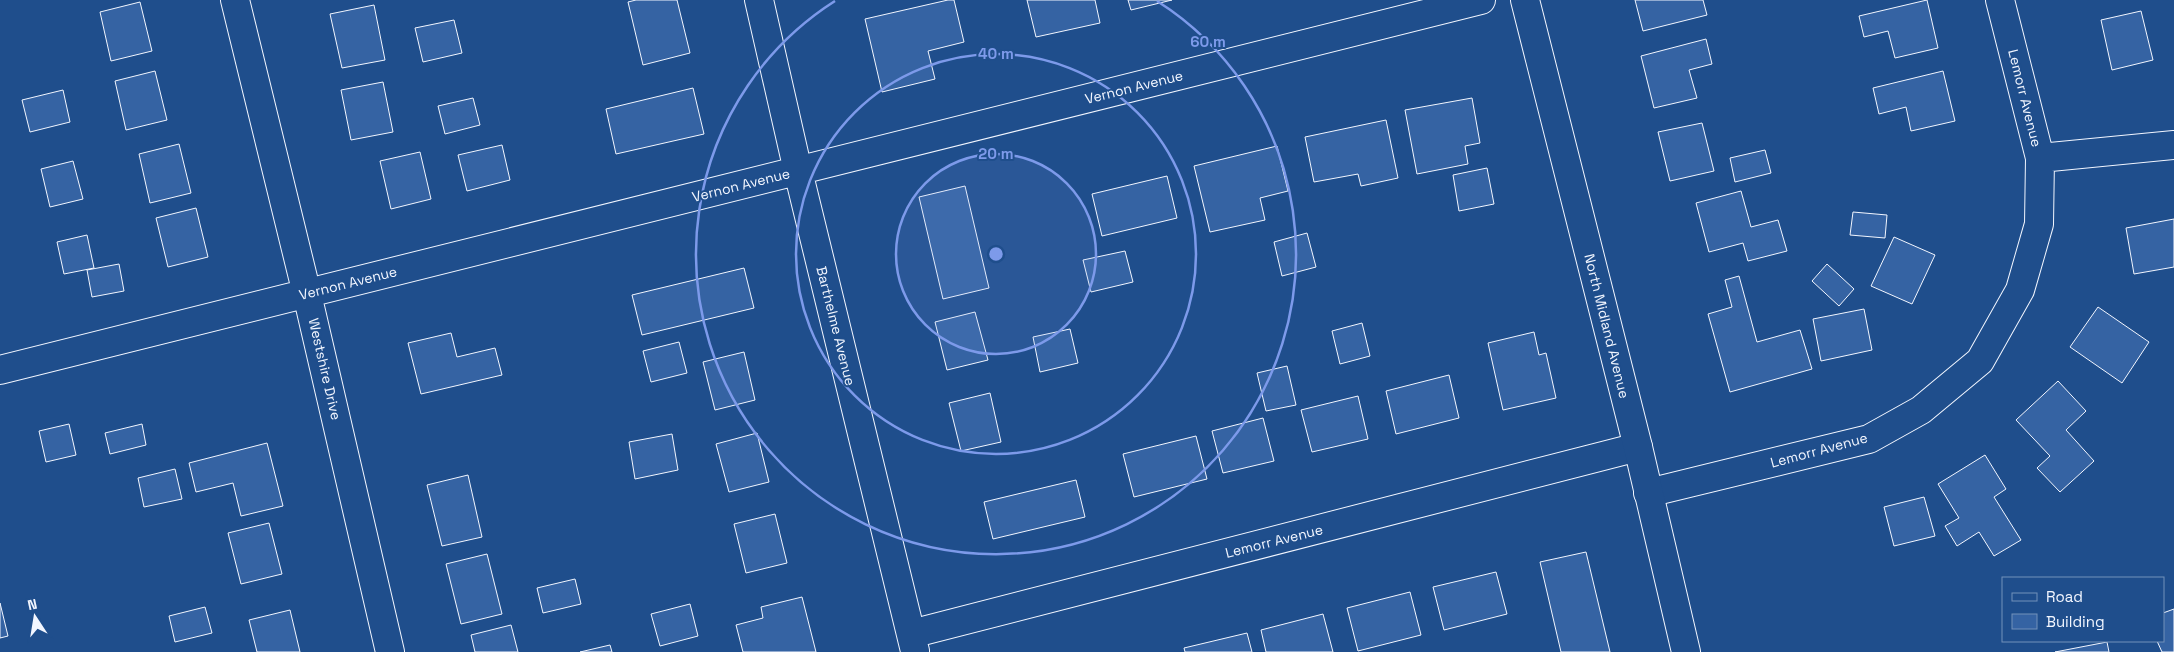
<svg xmlns="http://www.w3.org/2000/svg" width="2174" height="652" font-family="'Space Grotesk',sans-serif">
<style>
.building{fill:#3563a3;stroke:#f2f6ff}
.lines{fill:none;stroke-linecap:round;stroke-linejoin:round}
.street-casing{stroke:#f2f6ff;stroke-width:30}
.secondary-casing{stroke:#f2f6ff;stroke-width:30}
.street{stroke:#1f4e8c;stroke-width:28}
.secondary{stroke:#1f4e8c;stroke-width:28}
.ring{fill:none;stroke:#7d9aea;stroke-width:2.5}
.labels{text-anchor:middle;stroke-width:4;stroke-linejoin:round;paint-order:stroke}
.street-label{font-size:14px;fill:#f2f6ff;stroke:#1f4e8c}
.centre{fill:#7d9aea;stroke:#1f4e8c;stroke-width:2.5}
.ring-label{font-size:15px;text-anchor:middle;font-weight:bold;fill:#7d9aea;stroke:#1f4e8c;stroke-width:4;stroke-linejoin:round;paint-order:stroke}
</style>
<rect width="100%" height="100%" fill="#1f4e8c"/>
<path class="building" d="M636,0H677L690,53L643,65L628,2Z
M948,0H954L964,42L928,51L935,79L882,92L865,19Z
M1027,0H1095L1100,23L1036,37Z
M1128,0H1172L1131,10Z
M1635,0H1703L1707,15L1643,31Z
M1927,0L1938,48L1895,58L1888,31L1864,37L1859,16Z
M140,2L152,51L111,61L100,12Z
M374,5L385,60L342,68L330,14Z
M2141,11L2153,60L2112,70L2101,20Z
M454,20L462,53L423,62L415,28Z
M1706,39L1712,64L1689,70L1697,98L1654,108L1641,56Z
M155,71L167,120L126,130L115,81Z
M1943,71L1955,121L1911,131L1906,107L1879,114L1873,88Z
M383,82L393,132L351,140L341,90Z
M693,88L704,134L616,154L606,109Z
M63,90L70,122L30,132L22,100Z
M473,98L480,125L445,134L438,106Z
M1472,98L1480,143L1465,146L1468,164L1417,174L1405,110Z
M1386,120L1398,178L1361,186L1358,174L1314,182L1305,137Z
M1702,123L1714,171L1670,181L1658,132Z
M179,144L191,193L150,203L139,154Z
M502,145L510,180L467,191L458,155Z
M1277,146L1288,191L1260,198L1265,220L1210,232L1194,166Z
M1765,150L1771,173L1735,182L1730,158Z
M420,152L431,199L391,209L380,161Z
M73,161L83,199L50,207L41,169Z
M1487,168L1494,204L1459,211L1453,175Z
M1167,176L1177,218L1102,236L1092,194Z
M965,186L989,288L943,299L919,197Z
M1741,191L1751,227L1778,220L1787,251L1748,261L1743,243L1709,252L1696,203Z
M196,208L208,257L168,267L156,218Z
M1853,212L1887,215L1885,238L1850,235Z
M2174,219V267L2134,274L2126,228Z
M1307,233L1316,267L1282,276L1274,242Z
M87,235L94,268L64,274L57,242Z
M1894,237L1935,255L1912,304L1871,286Z
M1125,251L1133,282L1091,292L1083,260Z
M119,264L124,291L92,297L87,270Z
M1827,264L1854,289L1839,306L1812,281Z
M744,268L754,308L642,335L632,295Z
M1739,276L1757,342L1800,330L1812,369L1730,392L1708,314L1732,307L1725,280Z
M2098,307L2149,342L2122,383L2070,347Z
M1864,309L1872,350L1821,361L1813,319Z
M975,312L988,360L947,370L935,322Z
M1362,323L1370,356L1340,364L1332,331Z
M1070,329L1078,363L1040,372L1033,337Z
M1534,332L1539,355L1546,353L1556,398L1503,410L1488,343Z
M451,333L457,357L495,348L502,375L421,394L408,343Z
M679,342L687,373L651,382L643,351Z
M744,352L755,400L715,410L703,362Z
M1287,366L1296,405L1266,411L1257,373Z
M1449,375L1459,418L1396,434L1386,391Z
M2058,381L2086,411L2066,430L2094,461L2060,492L2037,468L2050,456L2016,420Z
M990,393L1001,442L961,451L949,403Z
M1358,396L1368,439L1312,452L1301,410Z
M1263,418L1274,461L1223,473L1212,431Z
M69,424L76,455L46,462L39,431Z
M142,424L146,445L110,454L105,433Z
M757,433L769,482L729,492L716,444Z
M672,434L678,470L635,479L629,442Z
M1196,436L1207,479L1134,497L1123,454Z
M267,443L283,506L241,516L233,483L196,492L189,463Z
M1985,455L2006,489L1994,497L2021,540L1994,556L1979,532L1957,546L1945,526L1959,518L1938,484Z
M175,469L182,499L144,507L138,478Z
M468,475L482,537L442,546L427,485Z
M1076,480L1085,517L993,539L984,502Z
M1924,497L1935,536L1894,546L1884,507Z
M775,514L787,563L746,573L734,524Z
M269,523L282,574L241,584L228,533Z
M1586,552L1610,652H1561L1540,562Z
M487,554L502,614L461,624L446,564Z
M1496,572L1507,614L1444,630L1433,587Z
M575,579L581,604L543,613L537,588Z
M1410,592L1421,635L1358,651L1347,608Z
M802,597L816,652H743L736,625L763,618L761,607Z
M0,603L8,636L0,638Z
M690,604L698,636L660,646L651,614Z
M205,607L212,633L175,642L169,616Z
M2174,609V652H2162L2157,641H2163V613Z
M290,610L300,652H257L249,620Z
M1323,614L1333,652H1266L1261,630Z
M511,625L518,652H475L471,635Z
M1247,633L1252,652H1185L1184,648Z
M2107,642L2109,652H2055Z
M610,645L612,652H580Z"/>
<g class="lines">
<g class="street-casing">
<path id="street" d="M235,0L307,294L390,652
M759,0L798,171L915,651
M2040,158L2174,145
M0,370L1481,0
M1648,493L1869,439L1921,410L1980,361L2020,290L2039,224L2040,158L2000,0
M911,634L1638,447"/>
</g>
<g class="secondary-casing">
<path id="secondary" d="M1525,0L1638,447L1686,652"/>
</g>
<use href="#street" class="street"/>
<use href="#secondary" class="secondary"/>
</g>
<circle cx="996" cy="254" r="100" fill="#7d9aea" fill-opacity=".12"/>
<g class="ring">
<circle cx="996" cy="254" r="100"/>
<circle cx="996" cy="254" r="200"/>
<path d="M1157 1A300 300 0 1 1 835 1"/>
</g>
<g class="labels">
<g class="street-label">
<text transform="translate(1134 87) rotate(-14)" y="5">Vernon Avenue</text>
<text transform="translate(2025 98) rotate(76)" y="5">Lemorr Avenue</text>
<text transform="translate(741 185) rotate(-14)" y="5">Vernon Avenue</text>
<text transform="translate(348 283) rotate(-14)" y="5">Vernon Avenue</text>
<text transform="translate(836 326) rotate(76)" y="5">Barthelme Avenue</text>
<text transform="translate(1607 326) rotate(76)" y="5">North Midland Avenue</text>
<text transform="translate(325 369) rotate(77)" y="5">Westshire Drive</text>
<text transform="translate(1819 450) rotate(-15)" y="5">Lemorr Avenue</text>
<text transform="translate(1274 541) rotate(-14)" y="5">Lemorr Avenue</text>
</g>
</g>
<circle cx="996" cy="254" r="8" class="centre"/>
<g class="ring-label">
<text x="1208" y="47">60 m</text>
<text x="996" y="59">40 m</text>
<text x="996" y="159">20 m</text>
</g>
<rect x="2002" y="577" width="162" height="65" fill="#1f4e8c" stroke="#7391ba"/>
<rect x="2012" y="593" width="25" height="8" fill="#1f4e8c" stroke="#7391ba"/>
<text x="2046" y="602" font-size="15" fill="#f2f6ff">Road</text>
<rect x="2012" y="614" width="25" height="15" fill="#3563a3" stroke="#7391ba"/>
<text x="2046" y="627" font-size="15" fill="#f2f6ff">Building</text>
<g transform="translate(35 617) rotate(348)" stroke="#1f4e8c" stroke-width="4" paint-order="stroke">
<path d="M0-4L9 19L0 12L-9 19Z" fill="#f2f6ff"/>
<text y="-8" font-size="14" font-weight="bold" text-anchor="middle" fill="#f2f6ff">N</text>
</g>
</svg>
